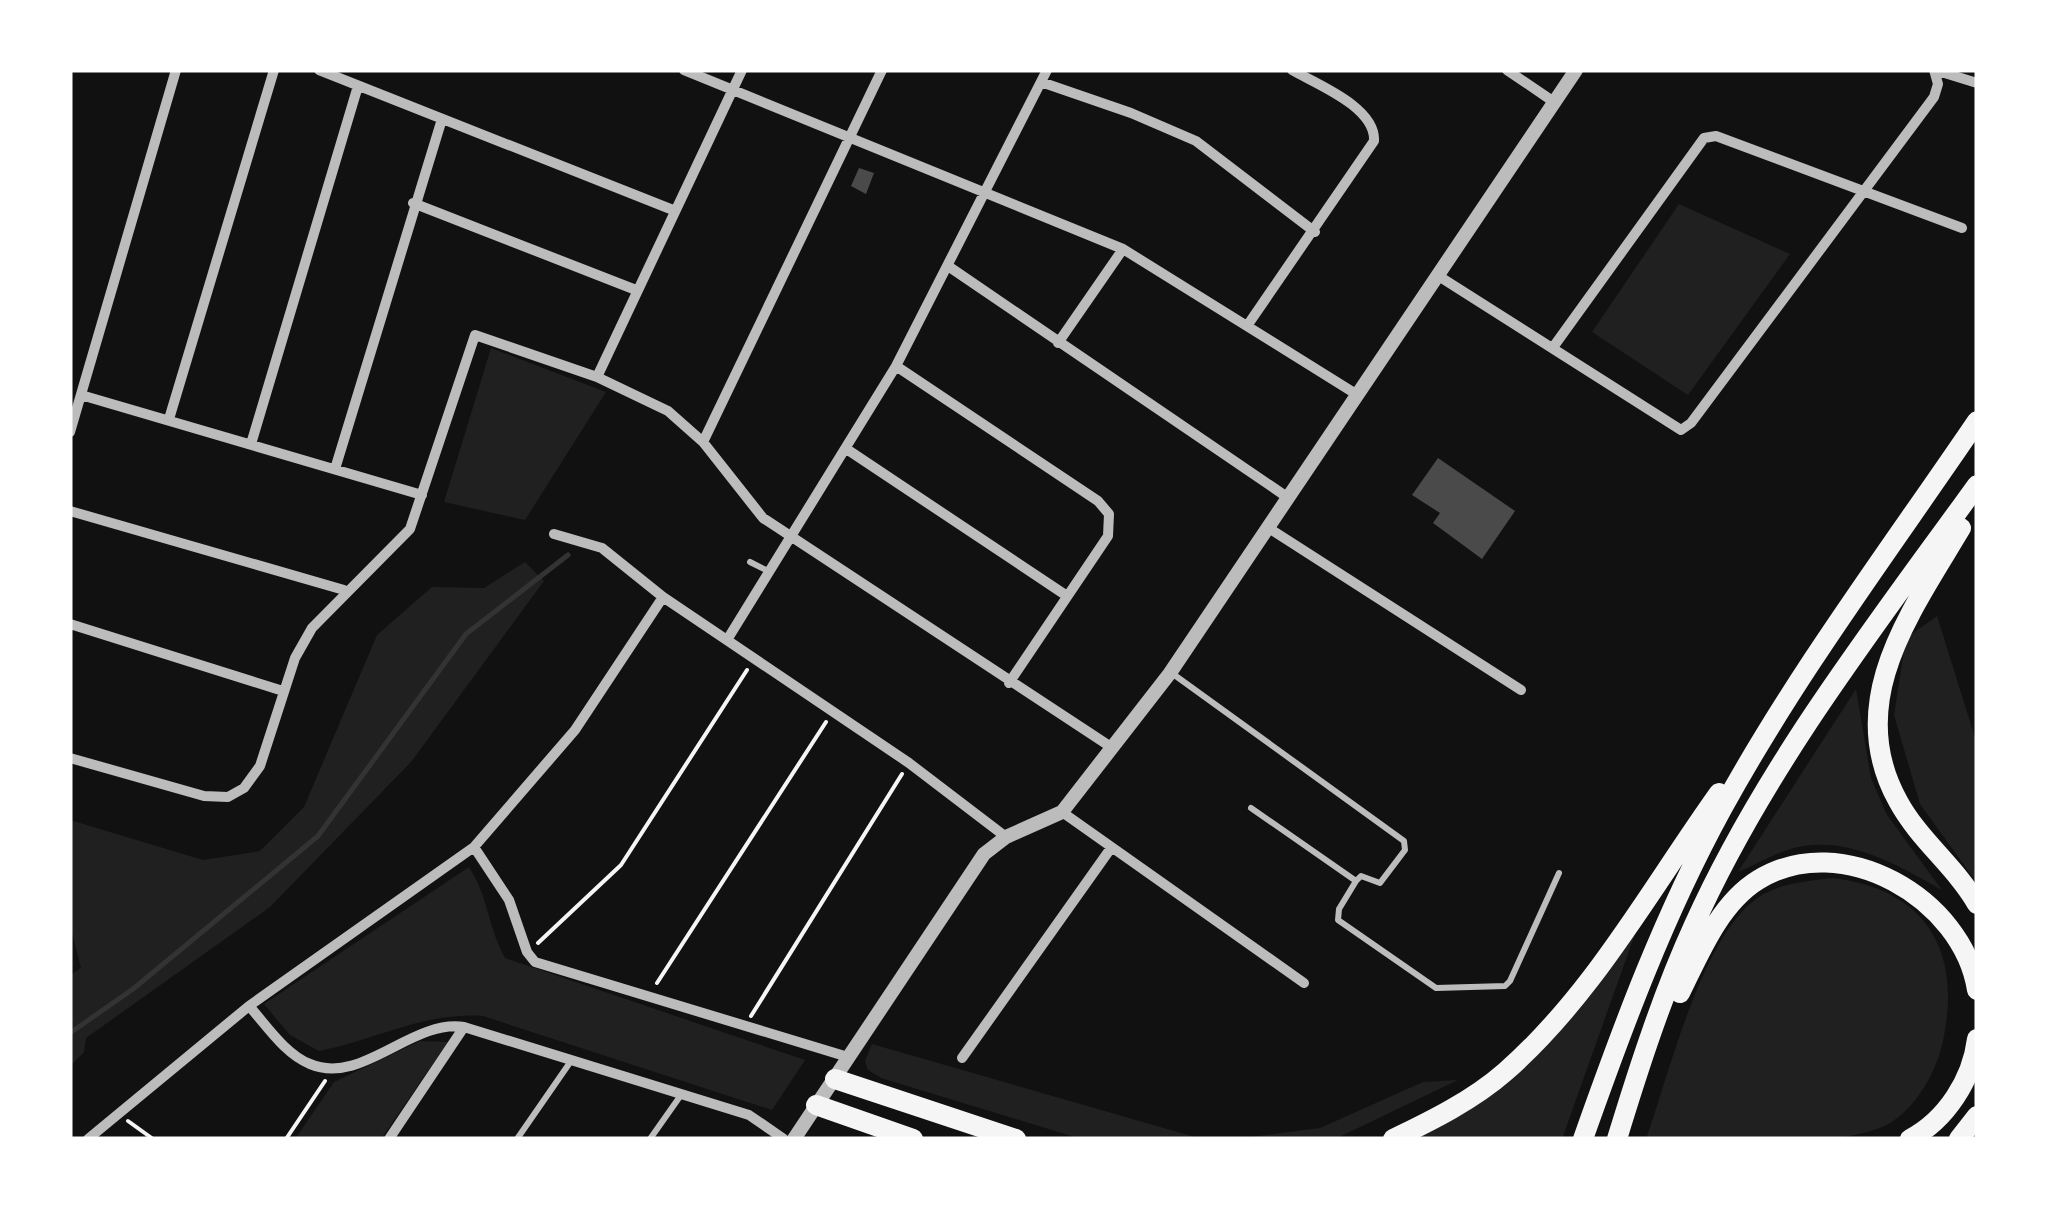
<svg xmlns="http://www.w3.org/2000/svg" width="2047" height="1209" font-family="'PT Sans Narrow',sans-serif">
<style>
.green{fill:#202020}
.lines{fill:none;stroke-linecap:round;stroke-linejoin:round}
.stream{stroke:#333;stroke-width:5}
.building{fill:#4a4a4a}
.path{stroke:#f5f5f5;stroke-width:4}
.service{stroke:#bcbcbc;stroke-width:6}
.minor{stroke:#bcbcbc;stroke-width:10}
.tertiary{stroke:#bcbcbc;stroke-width:14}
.trunk{stroke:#f5f5f5;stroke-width:20}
</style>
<rect width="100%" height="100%" fill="#111"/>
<path class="green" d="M1679,204L1790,254L1688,395L1592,332Z
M491,348L606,392L525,520L444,502Z
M525,562L544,581L411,762L270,907L86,1038L84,1052L70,1066V975L81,968L70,925V820L203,860L260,851L304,807L377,635L432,587L484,588Z
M1937,616L1977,744V883L1920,804L1894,715L1906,638Z
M1856,689L1871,778L1887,815L1942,890C1901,867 1854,838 1803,846C1782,849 1758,864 1738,872Z
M469,867C489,899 488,927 505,958L805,1060L772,1110L483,1016C423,1012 376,1040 319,1051L290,1035L264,1004Z
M1833,878C1928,890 1962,952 1943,1041C1937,1070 1917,1107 1890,1123C1839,1152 1707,1139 1646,1139C1669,1075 1702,934 1759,897C1780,883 1808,881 1833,878Z
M1635,934L1562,1139H1412C1499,1109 1580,1005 1635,934Z
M420,1041L448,1042L381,1139H295L334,1082Z
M872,1044L1202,1139L1078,1138L881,1078L868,1070L865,1061Z
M1458,1080L1335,1139H1235L1320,1128L1423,1082Z"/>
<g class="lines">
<path class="stream" d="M70,1033L133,989L318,836L466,634L568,555"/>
</g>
<path class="building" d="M859,168L874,173L866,194L851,186Z
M1438,458L1515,511L1482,559L1433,523L1440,513L1412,495Z"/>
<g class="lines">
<path class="path" d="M538,943L621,865L747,670
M657,983L826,722
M751,1016L902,774
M128,1121L153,1139
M286,1139L325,1081"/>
<path class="service" d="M750,562L770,572
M1173,674L1404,841L1405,850L1380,883L1361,876L1356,881L1251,808
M1356,881L1339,909L1338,920L1436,988L1505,986L1510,981L1559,873
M517,1139L571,1061
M650,1139L681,1095"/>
<path class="minor" d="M319,70L673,210
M684,70L1123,249L1356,394
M1507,70L1554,102
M1935,70L1977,83
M1041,82L1131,113L1196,141L1315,232
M413,203L636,290
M948,266L1287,497
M1437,275L1681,430L1691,423L1934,97L1938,84L1934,70
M1247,326L1374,141C1376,107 1316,84 1292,70
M1058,343L1123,249
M1554,346L1704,138L1716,136L1962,228
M896,366L1098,501L1109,514L1108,536L1009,683
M597,377L742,70
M81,395L422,495
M169,419L274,70
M70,432L176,70
M703,442L882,70
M251,444L358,86
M848,450L1067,596
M335,469L442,119
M70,511L344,590
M1267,527L1521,690
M554,534L602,548L663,597L909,763L1006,837
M70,624L283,691
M727,640L896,366L1047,70
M70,758L204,796L228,797L244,788L260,766L295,658L312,628L410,529L475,335L597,377L668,411L703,442L763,518L1111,747
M1062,812L1304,983
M474,847L509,900L527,952L535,962L848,1057
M249,1006C267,1026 285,1054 310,1064C362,1086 411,1019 464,1027L749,1115L784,1139
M962,1058L1111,848
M88,1139L249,1006L474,847L575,730L663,597
M389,1139L464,1027"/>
<path class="tertiary" d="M794,1139L984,854L1006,837L1062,812L1170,673L1576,70"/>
<path class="trunk" d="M1961,528C1911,612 1843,702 1898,801C1919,840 1956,867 1977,904
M1680,993C1699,955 1719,904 1758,880C1842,828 1963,899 1977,990
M835,1079L1016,1139
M816,1105L913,1139
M1393,1139C1431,1121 1473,1100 1505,1072C1593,995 1651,888 1719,793
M1583,1139C1623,1026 1664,915 1722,809C1796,674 1890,549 1977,421
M1617,1139C1639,1067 1663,993 1694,925C1765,767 1876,625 1977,485
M1910,1139C1946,1120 1972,1080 1977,1039
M1959,1139L1977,1116"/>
</g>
<rect width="2047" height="1209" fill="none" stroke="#ffffff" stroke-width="145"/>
</svg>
